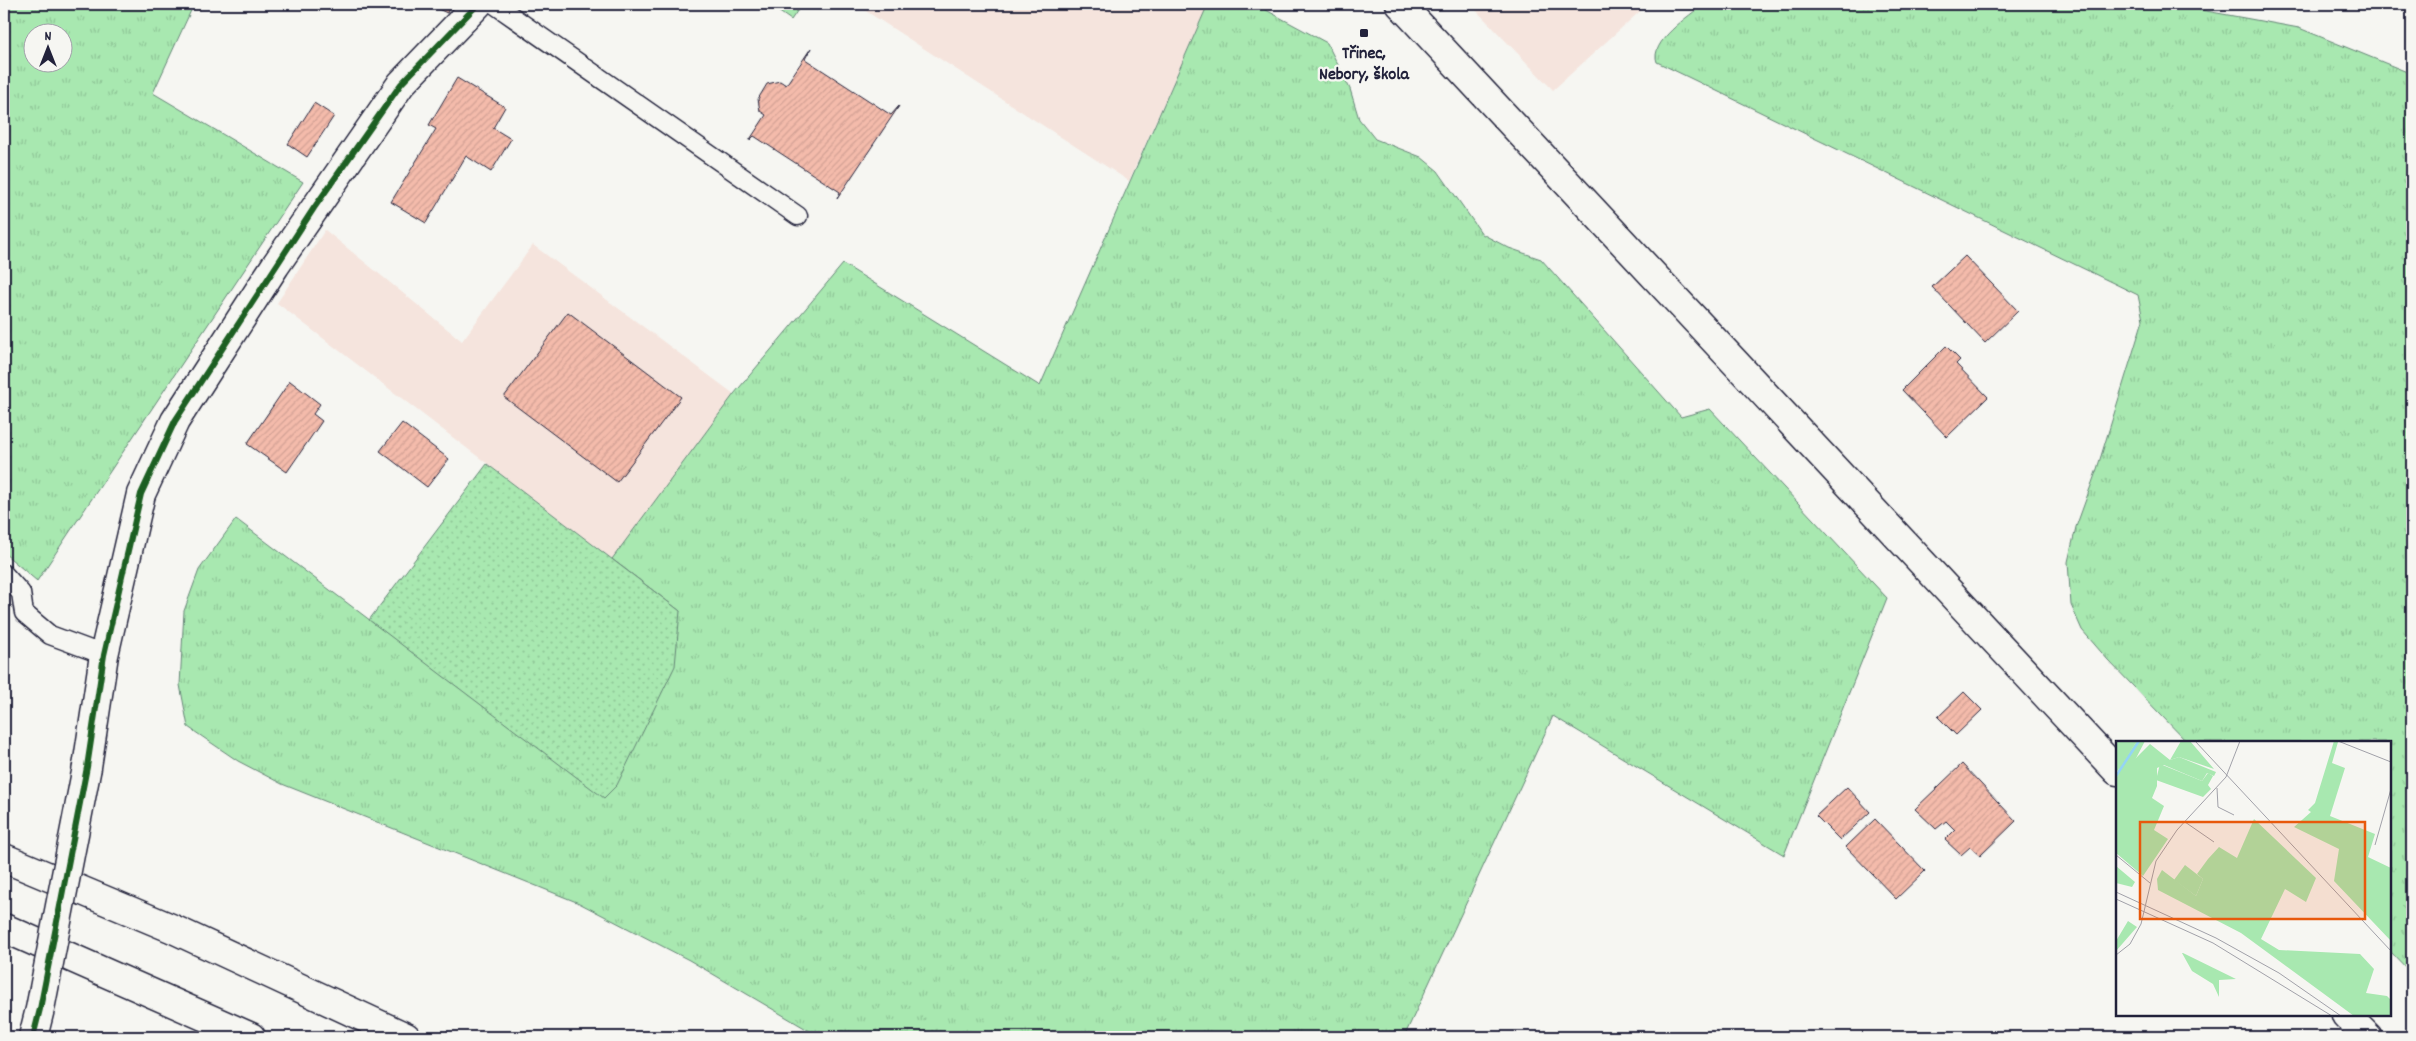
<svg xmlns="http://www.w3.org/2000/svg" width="2416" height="1041" font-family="Dekko,sans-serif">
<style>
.built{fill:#f5e4dd}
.grass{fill:url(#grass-tufts);stroke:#658576;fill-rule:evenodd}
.park{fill:url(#park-dots);stroke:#658576}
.building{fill:url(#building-hatch);stroke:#22223b}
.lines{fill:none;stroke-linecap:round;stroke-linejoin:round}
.lane-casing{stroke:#22223b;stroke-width:21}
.street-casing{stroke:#22223b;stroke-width:31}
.secondary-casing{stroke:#22223b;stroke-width:31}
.highway-casing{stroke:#22223b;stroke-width:31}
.lane{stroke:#f6f6f2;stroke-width:18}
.street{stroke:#f6f6f2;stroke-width:28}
.secondary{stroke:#f6f6f2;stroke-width:28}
.highway{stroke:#f6f6f2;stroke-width:28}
.street-bridge-casing{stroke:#22223b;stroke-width:31;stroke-linecap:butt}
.street-bridge{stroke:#f6f6f2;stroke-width:28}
.cycleway-casing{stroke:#f6f6f2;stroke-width:9}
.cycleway{stroke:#1b5e20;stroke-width:6}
.poi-dot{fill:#22223b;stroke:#f6f6f2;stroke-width:2}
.labels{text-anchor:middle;stroke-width:4.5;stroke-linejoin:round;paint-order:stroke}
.poi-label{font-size:18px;font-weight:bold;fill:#22223b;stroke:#f6f6f2}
.inset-river{fill:none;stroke:#94d4f5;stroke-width:2.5}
.inset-road{fill:none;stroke:#a1a1a9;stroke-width:1}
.view{fill:#e8590c;fill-opacity:0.15;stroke:#e8590c;stroke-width:2.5}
.inset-edge{fill:none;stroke:#22223b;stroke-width:2.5}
</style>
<defs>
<pattern id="grass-tufts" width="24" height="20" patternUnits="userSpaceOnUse" patternTransform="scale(1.25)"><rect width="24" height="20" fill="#a8e8b0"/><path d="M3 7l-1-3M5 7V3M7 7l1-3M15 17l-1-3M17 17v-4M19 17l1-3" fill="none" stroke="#90c798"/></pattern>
<pattern id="park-dots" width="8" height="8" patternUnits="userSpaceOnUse" patternTransform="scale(1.25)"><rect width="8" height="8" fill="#a8e8b0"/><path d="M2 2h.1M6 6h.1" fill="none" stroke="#90c798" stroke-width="1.8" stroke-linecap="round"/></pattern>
<pattern id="building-hatch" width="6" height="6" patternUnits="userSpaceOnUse" patternTransform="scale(1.25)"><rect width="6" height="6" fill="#f4bbab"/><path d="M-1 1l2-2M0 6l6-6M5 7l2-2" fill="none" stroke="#d1a094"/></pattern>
</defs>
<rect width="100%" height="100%" fill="#f6f6f2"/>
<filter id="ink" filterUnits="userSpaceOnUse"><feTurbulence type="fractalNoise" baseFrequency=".02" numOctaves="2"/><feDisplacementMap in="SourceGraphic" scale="10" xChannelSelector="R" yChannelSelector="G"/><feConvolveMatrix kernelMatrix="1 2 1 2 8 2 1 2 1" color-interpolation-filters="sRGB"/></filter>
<g filter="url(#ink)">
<path class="built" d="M855,4H1208L1129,181Z
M1470,4H1648L1553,90Z
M325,230L462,341L533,245L734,394L612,559L277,303Z"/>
<path class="grass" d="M4,4H194L153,93L303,182L37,581L4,553ZM62,32V62H32V32Z
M768,4H802L791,20Z
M1208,4H1255L1327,43L1350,89L1359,119L1375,139L1421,157L1438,171L1482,234L1509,248L1541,259L1681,417L1710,409L1887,598L1784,855L1553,716L1404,1037H820L689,960L579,903L282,784L238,761L188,727L180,685L184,611L199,570L236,519L604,797L680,611L612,559L734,394L843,264L1040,386Z
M1704,4H2168L2299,28L2412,74V974L2390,951V742H2187L2108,660L2082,630L2071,605L2068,562L2076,527L2097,469L2143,320L2138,295L1657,62C1649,42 1689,16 1704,4Z"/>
<path class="park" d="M487,464L680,611L675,666L617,785L604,798L369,620Z"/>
<path class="building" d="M427,4H451L447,13Z
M811,48L805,59L891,115L899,106L837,199L840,192L754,136L749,141L766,115L760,111L758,99L767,84L780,81L786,85Z
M457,78L505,107L493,128L511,139L491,172L466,156L426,223L391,202L436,129L429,125Z
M314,103L334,116L307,157L288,144Z
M1965,256L2018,311L1985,343L1932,287Z
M568,312L681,397L617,482L504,397Z
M1946,346L1960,360L1956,364L1988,397L1947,437L1902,390Z
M290,381L320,404L313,414L322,421L287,472L247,444Z
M402,423L449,459L427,487L380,451Z
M1964,692L1982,710L1956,735L1938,717Z
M1962,764L2016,821L1980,856L1970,847L1961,855L1945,840L1955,830L1946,821L1936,829L1915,809Z
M1847,787L1870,812L1840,840L1816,816Z
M1875,819L1925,871L1896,899L1846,847Z"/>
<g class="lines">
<g class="lane-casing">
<path id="lane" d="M494,4L798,216
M4,574L21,593L24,613L50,635L104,655"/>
</g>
<g class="street-casing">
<path id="street" d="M87,767L104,655L141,494L175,421L275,266L401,84L478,4"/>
</g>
<g class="secondary-casing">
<path id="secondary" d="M1400,4L2117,771
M2346,1015L2368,1037"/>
</g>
<g class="highway-casing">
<path id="highway" d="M4,858L171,928L406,1037
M4,928L251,1037"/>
</g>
<use href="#lane" class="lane"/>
<use href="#street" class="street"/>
<use href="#secondary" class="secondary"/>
<use href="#highway" class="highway"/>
<g class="street-bridge-casing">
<path id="street-bridge" d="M33,1037L40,1009L87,767"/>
</g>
<use href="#street-bridge" class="street-bridge"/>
<g class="cycleway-casing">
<path id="cycleway" d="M33,1037L40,1009L87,767L104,655L141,494L175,421L314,208L401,84L478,4"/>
</g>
<use href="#cycleway" class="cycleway"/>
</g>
</g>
<rect class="poi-dot" x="1359" y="28" width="10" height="10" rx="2.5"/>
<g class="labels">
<g class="poi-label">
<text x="1364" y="58">Třinec,<tspan x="1364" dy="21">Nebory, škola</tspan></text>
</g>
</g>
<g transform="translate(2116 741)">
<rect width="275" height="275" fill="#f6f6f2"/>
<path d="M0,0H21L0,32ZM218,0L222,1L216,22L229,27L214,75L259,93L252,116L275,127V200L218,140L223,108L178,86L195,71L192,69L199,62ZM34,3L54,19L63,16L100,31L98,35L91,32L86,40L48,24L41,27V45L36,57L48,65L38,89L52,98L27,135L0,112V37ZM138,78L200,137L190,161L169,148L145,198L163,209L244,213L258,228L250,252L271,255L275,259V275H238L125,192L42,149L41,138L46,129L80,155L87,138L81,133L92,118L103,106L121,117ZM0,125L19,141L16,146L0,142ZM12,180L21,186L0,210V200ZM66,212H67L120,238L103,239V256L97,243L76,230Z" fill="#a8e8b0"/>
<path d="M21,0H29L17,23L0,37L3,26ZM65,0H74L98,28L63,16L54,19ZM44,23L86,40L92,32L97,35L92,44L95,48L87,56L40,39Z" fill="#a8e8b0"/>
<path d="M69,124L87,138L80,155L58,139Z" fill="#a8e8b0"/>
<path class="inset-river" d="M0,35L23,0"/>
<path class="inset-road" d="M79,0L275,210M222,0L275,21M101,47L102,66L118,74M69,81L98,101M259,104L275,48M0,114L34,142M0,151L100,197L163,232L225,275M0,158L97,202L216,275M0,214L14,203L25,183L40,120L61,89L110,36L124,0"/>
<path class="view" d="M24,81H249V178H24Z"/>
<rect width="275" height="275" class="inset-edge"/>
</g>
<rect width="2416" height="1041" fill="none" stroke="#f6f6f2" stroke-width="20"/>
<rect x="10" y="10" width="2396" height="1021" fill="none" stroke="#22223b" stroke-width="2" filter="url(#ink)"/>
<g transform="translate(48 48)"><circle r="24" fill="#f6f6f2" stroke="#a1a1a9"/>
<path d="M0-4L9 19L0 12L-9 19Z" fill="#22223b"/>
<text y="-8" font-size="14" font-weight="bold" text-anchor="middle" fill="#22223b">N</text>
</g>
</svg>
